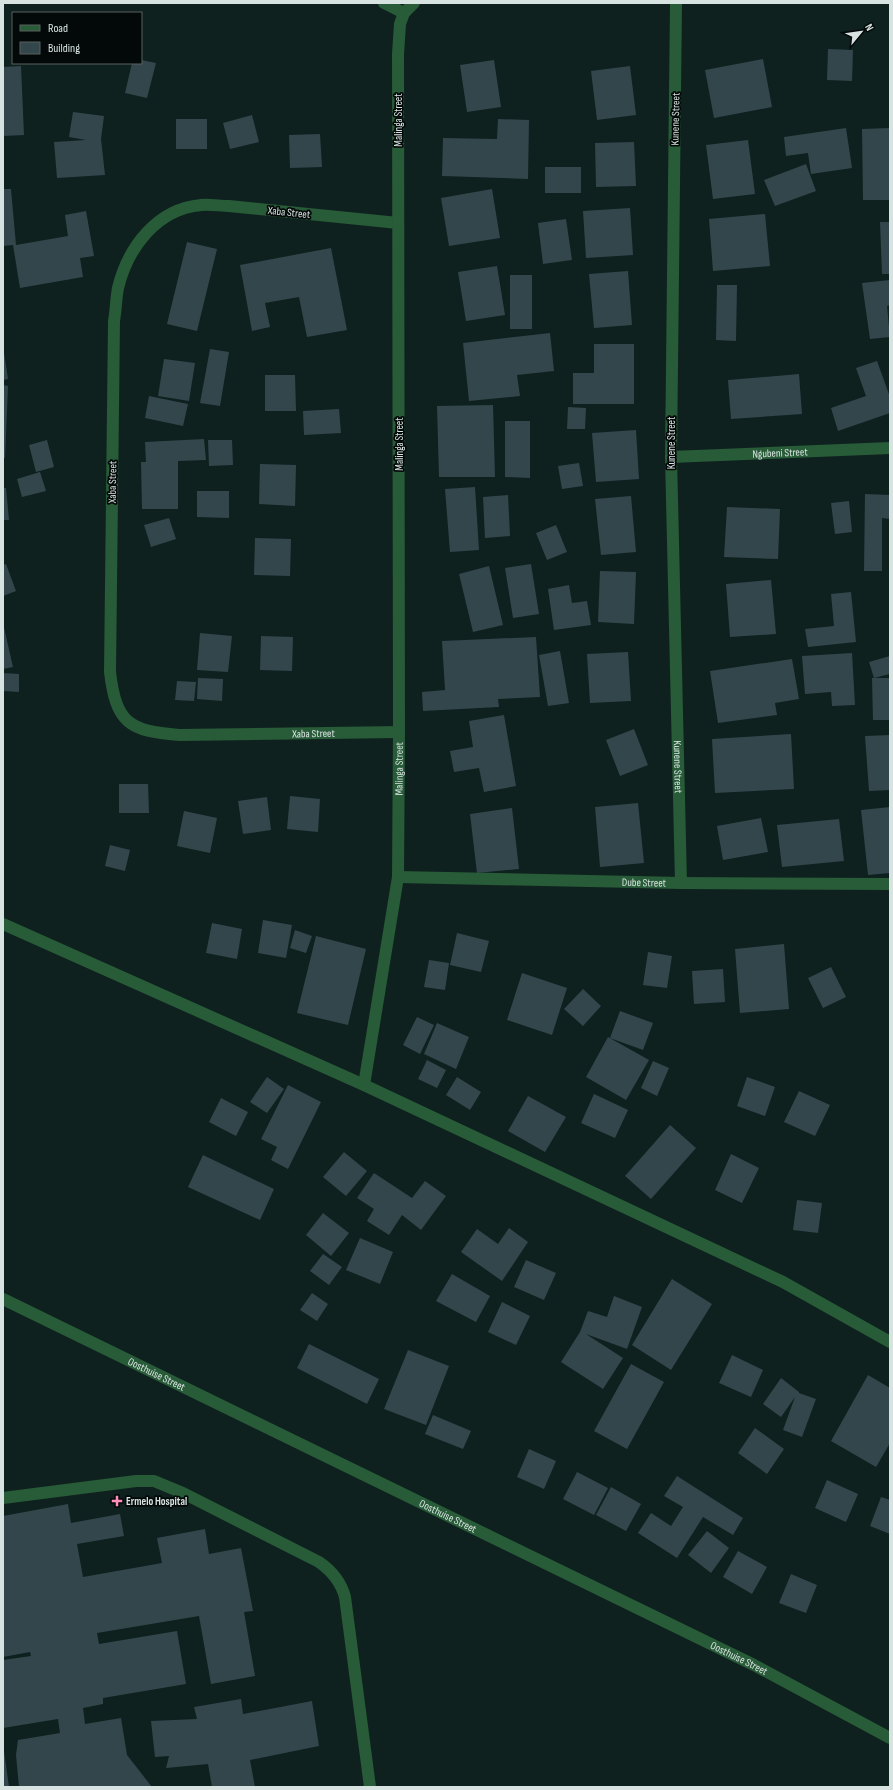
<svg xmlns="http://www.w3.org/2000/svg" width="893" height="1790" font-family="'Sofia Sans Condensed',sans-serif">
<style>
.building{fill:#33464c}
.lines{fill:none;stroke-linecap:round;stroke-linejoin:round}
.lane{stroke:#285b37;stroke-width:12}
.street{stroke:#285b37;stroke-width:12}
.poi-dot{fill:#ff8eba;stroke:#030908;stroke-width:1.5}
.labels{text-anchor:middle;stroke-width:3.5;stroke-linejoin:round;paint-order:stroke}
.street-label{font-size:11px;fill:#d7e3e1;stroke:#030908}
.poi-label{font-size:11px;font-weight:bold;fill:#d7e3e1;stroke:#030908;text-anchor:start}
</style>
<rect width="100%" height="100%" fill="#0e211f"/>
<path class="building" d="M828,49L853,50L852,81L827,80Z
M763,59L772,107L714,118L705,70Z
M141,60L156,63L147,98L125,93L132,63H141Z
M494,60L501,107L467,112L460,65Z
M21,66L24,135L3,136V67Z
M630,66L636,115L597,120L591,71Z
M73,112L104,116L101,139L105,175L57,178L54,142L86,140L69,137Z
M252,115L259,142L230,149L223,123Z
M176,119H207V149H176Z
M498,119L529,120L528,179L442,176L443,138L497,139Z
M846,128L852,168L811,174L808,153L786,156L784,137Z
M890,128V200H863L862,129Z
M320,134L322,167L290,168L289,135Z
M748,140L755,194L713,199L706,145Z
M634,142L636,186L596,187L595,143Z
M806,164L816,191L775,206L764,180Z
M545,167H581V193H545Z
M3,189H11L16,245L68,236L65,215L86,211L94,256L80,258L83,277L20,288L13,245L3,246Z
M492,189L500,238L449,246L441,198Z
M630,208L633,255L586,258L583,211Z
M765,214L770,266L713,271L709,219Z
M566,219L572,260L543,264L538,223Z
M880,222H890V274H882Z
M187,242L217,249L197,331L167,324Z
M331,248L347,330L307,337L299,297L265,303L270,327L252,331L240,265Z
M497,266L505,315L466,321L458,272Z
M628,271L632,325L594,328L589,274Z
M510,275H532V329H510Z
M890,280V305L887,306L890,337L870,339L862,283Z
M717,285H737L736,341L716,340Z
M550,333L554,371L517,375L520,396L469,401L463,343Z
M594,344H634V404H573V373H594Z
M3,346L8,379L3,380Z
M210,349L229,352L220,406L200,403Z
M164,359L195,363L189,401L158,396Z
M877,361L890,397V413L838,431L831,408L866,396L856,368Z
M799,374L802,414L731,419L728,380Z
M265,375H295L296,411H265Z
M3,385L8,386L5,458H3Z
M149,396L188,404L183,426L145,418Z
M493,405L495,477H439L437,406Z
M568,407L586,408L585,429H567Z
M339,409L341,433L304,435L303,411Z
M505,421H530V478L505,477Z
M636,430L639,479L596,482L592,433Z
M204,439L206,460L178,461V509H142L141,462H146L145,442Z
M47,440L54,467L36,472L29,445Z
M208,440H232L233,465L209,466Z
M579,463L583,486L562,489L558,466Z
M260,464L296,465L295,506L259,504Z
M40,472L46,491L22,497L17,479Z
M475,487L479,550L450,552L445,489Z
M3,488H6L9,520H3Z
M197,491H229V518L197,517Z
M865,494L890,495V519L882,518V571H864Z
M508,495L510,536L485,538L483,497Z
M631,496L636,552L601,555L595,499Z
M849,501L852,532L835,534L831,503Z
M727,507L780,509L778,559L724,557Z
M169,518L176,539L151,547L144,525Z
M556,525L567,552L547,560L536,533Z
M255,538L291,539L290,576L254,575Z
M6,564L16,591L3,596V565Z
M531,564L539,614L513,618L505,568Z
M489,566L503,625L473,632L459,574Z
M600,571L636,572L634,624L598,622Z
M771,580L776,634L730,637L726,584Z
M569,585L572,603L587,601L591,625L554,630L548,589Z
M851,592L856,642L808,647L805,629L834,626L831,594Z
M3,623L13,667L3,669Z
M200,633L232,636L228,672L197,670Z
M261,636L293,637L292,671L260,670Z
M536,637L540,697L498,699L499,707L423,711L422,692L445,690L442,641Z
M560,651L569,703L548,706L539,655Z
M628,652L631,701L590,703L587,654Z
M852,653L855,705L832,706L831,692L805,694L802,656Z
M890,656V674L874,678H890V720H873L872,678H874L869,662Z
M792,659L799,699L775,703L777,715L718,723L710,671Z
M3,673L19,674V692L3,691Z
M198,678L223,679L222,701L197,699Z
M177,681L196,682L194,701L175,700Z
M504,715L516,786L484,792L479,768L454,772L450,751L473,747L469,721Z
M634,729L648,765L620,776L606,740Z
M791,734L794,789L715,793L712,739Z
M890,735V790L869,791L865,736Z
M119,784H148L149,813H119Z
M290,796L320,799L318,832L287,829Z
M267,797L271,830L243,834L238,801Z
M638,803L644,863L600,867L595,807Z
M890,807V873L868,875L861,810Z
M512,808L519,869L477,873L470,814Z
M184,811L217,818L210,853L177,846Z
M761,818L768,852L723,860L717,826Z
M839,819L844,861L782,867L777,825Z
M110,845L130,850L125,871L105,866Z
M263,920L292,925L286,958L258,953Z
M212,923L242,929L237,959L206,953Z
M295,930L312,936L306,953L290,948Z
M457,933L489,941L481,972L450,965Z
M316,936L366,949L348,1025L297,1013Z
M784,944L789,1009L740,1013L735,949Z
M648,952L672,956L667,988L643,985Z
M429,960L449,963L445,990L424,987Z
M831,967L846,997L823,1008L808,978Z
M723,969L725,1002L694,1004L692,971Z
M522,973L567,988L552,1035L507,1020Z
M583,989L601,1006L583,1026L564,1009Z
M620,1011L653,1023L643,1050L610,1038Z
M417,1017L434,1025L420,1054L403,1045Z
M437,1023L469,1037L456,1069L424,1054Z
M608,1037L649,1060L626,1100L586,1077Z
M427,1060L446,1070L437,1088L418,1079Z
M653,1061L669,1068L657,1096L641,1088Z
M267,1077L284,1089L267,1113L250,1102Z
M457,1077L481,1092L470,1110L446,1095Z
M747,1077L775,1087L765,1116L737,1106Z
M288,1085L321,1102L288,1169L271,1160L277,1147L261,1139Z
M799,1091L830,1105L815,1136L784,1122Z
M594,1094L628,1110L615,1138L581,1123Z
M528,1096L566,1117L545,1152L508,1131Z
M221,1098L248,1112L236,1136L209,1122Z
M670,1125L696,1148L651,1199L625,1176Z
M344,1152L367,1171L346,1196L323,1177Z
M731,1154L759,1168L742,1203L715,1190Z
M203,1155L274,1189L260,1220L188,1187Z
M374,1173L412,1198L425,1181L446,1196L421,1230L402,1215L389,1235L367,1221L374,1209L357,1198Z
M797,1200L822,1203L818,1233L793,1230Z
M323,1213L349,1233L331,1256L306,1235Z
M509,1228L528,1242L502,1281L461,1252L477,1229L498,1244Z
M360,1238L393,1252L380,1284L346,1270Z
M323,1254L342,1267L329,1285L310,1271Z
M526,1260L556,1273L544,1300L514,1287Z
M452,1274L490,1296L476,1322L436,1301Z
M672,1279L712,1304L671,1370L632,1345Z
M312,1293L328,1304L317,1321L300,1310Z
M614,1296L642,1307L627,1349L586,1334L623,1358L603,1389L561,1362L580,1332L588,1311L607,1317Z
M502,1302L530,1316L516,1345L488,1332Z
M309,1344L379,1379L367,1404L297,1368Z
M408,1350L449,1366L426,1425L384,1409Z
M732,1355L763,1370L751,1397L719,1383Z
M631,1364L664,1382L627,1449L594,1431Z
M868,1375L890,1388V1443L876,1467L831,1441Z
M781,1378L799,1392V1393L816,1399L802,1437L783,1430L795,1397L781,1417L763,1404Z
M433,1415L471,1431L463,1449L425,1434Z
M755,1428L784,1449L767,1474L738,1453Z
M529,1449L556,1461L544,1489L517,1477Z
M577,1472L608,1488L594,1515L563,1499Z
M677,1476L743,1518L733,1535L703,1517L677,1558L638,1533L651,1513L671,1526L683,1507L664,1496Z
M827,1480L858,1494L846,1522L815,1508Z
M611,1487L641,1504L626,1531L596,1515Z
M881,1497L890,1500V1534L870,1526Z
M68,1504L71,1523L120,1514L124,1536L77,1544L83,1577L162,1563L157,1538L205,1529L209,1554L241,1548L253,1611L244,1612L255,1676L211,1684L199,1616L97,1633L99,1644L177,1631L186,1684L103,1698V1704L83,1708L85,1724L121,1718L127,1755L152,1787H19L16,1755L18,1740L60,1733L58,1719L3,1728V1660L31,1656L30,1652L3,1657V1516Z
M707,1531L729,1548L711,1573L688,1555Z
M738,1551L767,1567L752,1594L723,1577Z
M791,1574L817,1585L806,1613L779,1603Z
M241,1699L243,1714L312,1701L319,1746L250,1760L255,1787H212L208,1764L166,1768L169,1756L155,1757L151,1721L197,1719L194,1707Z
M3,1751H4L9,1787H3Z"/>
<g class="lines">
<path class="lane" d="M3,1498L136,1481H154L183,1493L319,1562C332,1571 341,1582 345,1597L370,1787"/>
<g class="street">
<path d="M384,3L404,13"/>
<path id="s1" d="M676,3L671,457L681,883"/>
<path id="s2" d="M398,223L229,206C220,206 210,204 201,205C157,209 128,247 118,288C116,298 116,310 114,321L110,672C116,723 129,731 179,735L399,732"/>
<path id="s3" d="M671,457L890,448"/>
<path id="s4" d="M398,877L681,883L890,884"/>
<path d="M3,924L364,1085L783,1282L890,1342"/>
<path id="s5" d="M364,1085L398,877L399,732L398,54L400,24L404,13L414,3"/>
<path id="s6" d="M3,1299L754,1665L890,1738"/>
</g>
</g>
<path class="poi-dot" d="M115 1495h4v4h4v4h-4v4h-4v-4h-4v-4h4z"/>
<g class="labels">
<g class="street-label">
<text transform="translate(675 119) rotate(-89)" y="4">Kunene Street</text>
<text transform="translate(398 120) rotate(-90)" y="4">Malinga Street</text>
<text transform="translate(289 212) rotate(6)" y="4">Xaba Street</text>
<text transform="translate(671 443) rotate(-90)" y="4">Kunene Street</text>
<text transform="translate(399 444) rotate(-90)" y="4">Malinga Street</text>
<text dy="4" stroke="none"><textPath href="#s3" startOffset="109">Ngubeni Street</textPath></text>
<text transform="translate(112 482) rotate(-89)" y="4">Xaba Street</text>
<text dy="4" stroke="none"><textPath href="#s2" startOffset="949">Xaba Street</textPath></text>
<text dy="4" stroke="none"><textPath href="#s1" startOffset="764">Kunene Street</textPath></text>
<text dy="4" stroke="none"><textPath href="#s5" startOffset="319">Malinga Street</textPath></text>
<text dy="4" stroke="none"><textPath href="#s4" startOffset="246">Dube Street</textPath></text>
<text dy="4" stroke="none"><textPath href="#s6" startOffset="171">Oosthuise Street</textPath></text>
<text dy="4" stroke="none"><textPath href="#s6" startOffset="495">Oosthuise Street</textPath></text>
<text dy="4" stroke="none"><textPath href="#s6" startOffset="819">Oosthuise Street</textPath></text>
</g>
<g class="poi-label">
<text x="126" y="1505">Ermelo Hospital</text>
</g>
</g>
<rect width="893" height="1790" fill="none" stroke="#d7e3e1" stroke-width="8"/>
<rect x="12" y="12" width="130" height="52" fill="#030908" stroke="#58605f"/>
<rect x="20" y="25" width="20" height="6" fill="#285b37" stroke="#58605f"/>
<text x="48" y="32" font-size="12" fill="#d7e3e1">Road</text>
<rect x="20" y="42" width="20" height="12" fill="#33464c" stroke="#58605f"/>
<text x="48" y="52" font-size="12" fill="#d7e3e1">Building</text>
<g transform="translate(861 32) rotate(61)" stroke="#030908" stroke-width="3" paint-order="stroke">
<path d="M0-3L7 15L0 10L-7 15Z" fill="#d7e3e1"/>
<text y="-6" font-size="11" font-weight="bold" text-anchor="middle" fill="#d7e3e1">N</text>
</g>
</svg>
